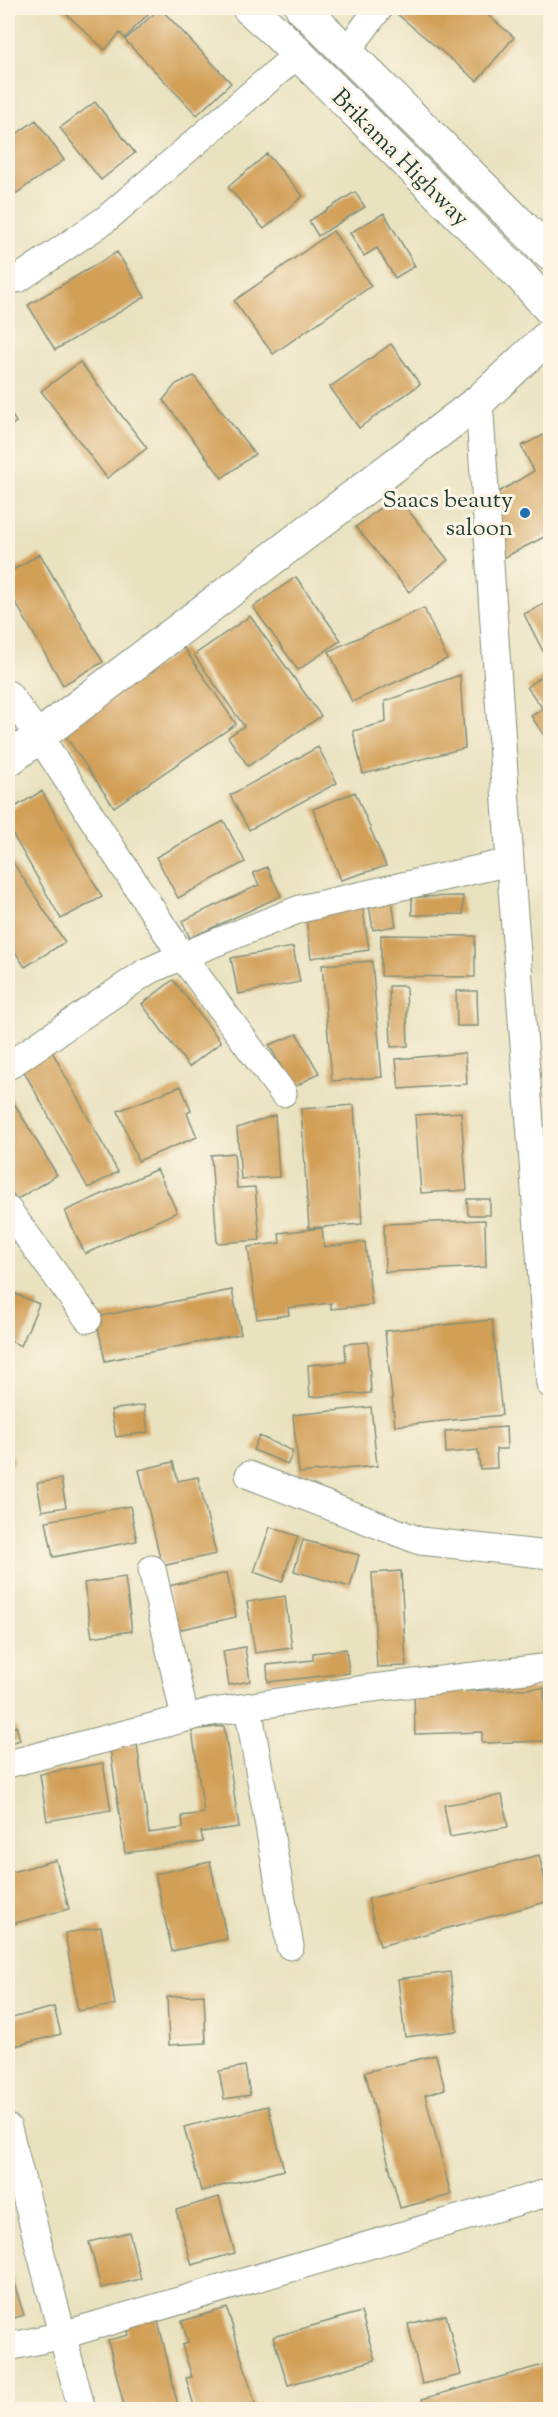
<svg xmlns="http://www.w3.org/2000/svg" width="558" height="2417" font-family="'Sorts Mill Goudy',serif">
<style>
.building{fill:#d29f56}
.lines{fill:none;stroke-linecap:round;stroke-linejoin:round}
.street-casing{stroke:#84907a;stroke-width:29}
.secondary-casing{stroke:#84907a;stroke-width:35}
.highway-casing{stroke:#84907a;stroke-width:35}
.street{stroke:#fff;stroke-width:27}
.secondary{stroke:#fff;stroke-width:33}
.highway{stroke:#fff;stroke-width:33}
.poi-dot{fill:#1f6fb2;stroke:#fcf5e5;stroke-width:2}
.labels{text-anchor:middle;stroke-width:6;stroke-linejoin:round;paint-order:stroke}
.street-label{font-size:24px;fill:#1f3d34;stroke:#fcf5e5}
.poi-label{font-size:24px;fill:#1f3d34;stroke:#fcf5e5;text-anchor:end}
</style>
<rect width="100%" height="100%" fill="#fcf5e5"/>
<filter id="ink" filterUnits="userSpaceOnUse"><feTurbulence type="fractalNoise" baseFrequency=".0167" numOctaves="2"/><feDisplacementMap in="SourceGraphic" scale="12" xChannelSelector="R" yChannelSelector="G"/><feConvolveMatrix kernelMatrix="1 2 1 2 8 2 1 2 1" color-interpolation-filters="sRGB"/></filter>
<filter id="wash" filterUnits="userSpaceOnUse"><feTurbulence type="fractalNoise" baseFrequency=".008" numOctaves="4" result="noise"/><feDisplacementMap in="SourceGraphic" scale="24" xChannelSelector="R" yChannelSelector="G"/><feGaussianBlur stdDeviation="1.35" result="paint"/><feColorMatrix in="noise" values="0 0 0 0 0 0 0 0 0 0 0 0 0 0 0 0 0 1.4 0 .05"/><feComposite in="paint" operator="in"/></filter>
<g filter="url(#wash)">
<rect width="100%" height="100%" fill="#e9e2bf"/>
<g id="blocks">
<path class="building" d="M60,8H154L125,38L120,33L105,50Z
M160,8L231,83L197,115L125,40Z
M401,8H479L514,37L477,81L396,13Z
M95,102L135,153L101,180L60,128Z
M36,120L64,160L8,199V140Z
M267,154L303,196L264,229L228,187Z
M355,192L365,207L318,236L309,221Z
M384,213L415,266L395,278L377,248L364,256L350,233Z
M333,231L371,286L273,354L234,301Z
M117,252L145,297L55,350L28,305Z
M391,344L420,384L359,428L330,387Z
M80,362L147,448L107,478L41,391Z
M194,376L255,454L222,478L163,400L176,384Z
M8,409L16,422L8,428Z
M550,432V534L503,558L497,493L534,471L521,446Z
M396,495L448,560L409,592L356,527Z
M40,554L103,662L63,685L8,589V573Z
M296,577L341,640L298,670L253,607Z
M550,601V655L546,657L524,614Z
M424,608L447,659L352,702L329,651Z
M250,616L321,716L248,766L228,737L244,726L194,655Z
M184,648L236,724L114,807L62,731Z
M550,670V744L531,716L543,709L527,687Z
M460,675L465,748L363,774L353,731L386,722L385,701Z
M318,747L337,783L249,830L230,795Z
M42,791L102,897L61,919L8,826V811Z
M355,792L386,866L341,880L313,809Z
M224,821L245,862L178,898L156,857Z
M8,855L65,942L25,967L8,941Z
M267,867L281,896L190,938L182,921L259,885L253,873Z
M463,896V914L412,915V897Z
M392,901L396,926L373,930L369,905Z
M362,903L369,950L311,958L305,911Z
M381,935L475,936V977L381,976Z
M293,947L300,982L238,994L231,958Z
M372,961L382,1077L332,1081L322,965Z
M173,980L221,1042L189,1067L142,1004Z
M389,986H406L408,1046L391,1047Z
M456,991H477L478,1026H457Z
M297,1034L319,1073L293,1088L269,1045Z
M49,1046L118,1172L88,1188L19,1062Z
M465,1053L467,1084L399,1089L396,1059Z
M181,1086L191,1111L187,1113L197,1137L138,1161L118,1111Z
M8,1093L57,1175L16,1200L8,1186Z
M354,1105L362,1224L309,1228L301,1109Z
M461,1112L467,1190L421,1193L415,1115Z
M275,1115L279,1177L241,1179L237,1128Z
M234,1153L237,1188L255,1187L260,1240L217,1243L211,1155Z
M157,1169L177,1212L85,1254L65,1211Z
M467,1199H490V1215H468Z
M485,1220L486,1267L385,1272L384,1224Z
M322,1228L324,1247L365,1242L372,1305L331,1309V1303L288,1308L289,1315L257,1319L248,1247L280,1243L279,1233Z
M232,1290L241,1334L105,1361L96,1317Z
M8,1291L39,1304L21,1346L8,1340Z
M492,1320L502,1415L395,1426L385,1331Z
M368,1342L371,1393L310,1397L308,1365L346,1362L345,1344Z
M144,1405L148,1432L116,1437L111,1410Z
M371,1407L377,1466L299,1473L293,1415Z
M506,1427L507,1449H496L497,1468L480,1469L478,1450L446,1453L445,1431Z
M259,1436L293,1451L288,1464L253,1450Z
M8,1445L15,1463L8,1466Z
M173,1462L178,1481L198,1477L216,1554L162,1566L139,1470Z
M61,1479L66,1507L42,1511L37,1483Z
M130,1506L137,1541L53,1557L46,1521Z
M270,1527L298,1536L282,1582L254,1572Z
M303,1540L359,1555L350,1587L294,1571Z
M401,1571L406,1666L377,1667L372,1573Z
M227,1573L236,1617L177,1630L168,1586Z
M125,1577L132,1631L92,1637L84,1583Z
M285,1596L292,1648L255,1653L247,1602Z
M245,1647L250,1681L229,1685L223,1651Z
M346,1649L349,1673L268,1682L267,1665L313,1660V1653Z
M544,1688L546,1741L482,1743V1732L415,1734L414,1693Z
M16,1726L20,1740L8,1744V1729Z
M224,1726L239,1827L201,1832L203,1842L125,1853L110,1748L137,1744L149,1833L183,1828L182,1816L204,1813L192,1730Z
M103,1763L111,1810L47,1821L40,1774Z
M502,1795L508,1827L450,1837L444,1805Z
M539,1855L550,1901L380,1946L368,1899Z
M56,1860L69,1909L8,1925V1873Z
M210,1862L227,1939L172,1951L155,1874Z
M101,1927L115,2005L78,2011L65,1933Z
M450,1972L457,2031L405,2037L398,1979Z
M204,1995L206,2043L169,2045L167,1997Z
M54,2007L61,2034L8,2048V2019Z
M436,2055L445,2089L425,2095L451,2195L400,2208L365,2072Z
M245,2066L250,2095L224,2099L219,2071Z
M268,2106L284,2170L201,2191L184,2127Z
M219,2197L235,2253L192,2265L176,2210Z
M129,2232L141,2279L101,2288L89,2242Z
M8,2264L24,2315L8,2320Z
M227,2308L257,2410H195L186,2378L192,2377L182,2345L188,2343L182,2321Z
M361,2312L375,2360L288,2385L273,2337Z
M446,2315L461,2375L422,2384L408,2324Z
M157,2316L179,2410H125L108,2340L129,2335L126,2323Z
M550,2363V2403L527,2410H425L422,2399Z"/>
</g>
</g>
<g filter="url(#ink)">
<use href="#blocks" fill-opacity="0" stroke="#84907a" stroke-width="1.5"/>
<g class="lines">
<g class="street-casing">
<path id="street" d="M346,52L379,8
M18,279L105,220L298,54
M479,401L510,862L550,1384
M8,694L39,736L182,956L283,1093
M8,1066L146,972L182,956L300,909L510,862
M8,1210L88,1319
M249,1475L420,1541L550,1555
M152,1569L185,1718
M248,1707L290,1946
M8,1764L206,1713L364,1689L550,1667
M8,2128L82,2410
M8,2347L63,2335L550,2192"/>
</g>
<g class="secondary-casing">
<path id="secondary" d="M8,760L479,401L550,335"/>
</g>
<g class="highway-casing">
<path id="highway" d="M249,8L278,34L522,277L550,309
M302,8L550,254"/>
</g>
<use href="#street" class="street"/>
<use href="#secondary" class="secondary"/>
<use href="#highway" class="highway"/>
</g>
</g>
<circle class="poi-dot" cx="525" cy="513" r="6"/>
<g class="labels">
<g class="street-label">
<text transform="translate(401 157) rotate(45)" y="8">Brikama Highway</text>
</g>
<g class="poi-label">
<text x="513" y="507">Saacs beauty<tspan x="513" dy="28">saloon</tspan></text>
</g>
</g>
<rect width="558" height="2417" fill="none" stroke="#fcf5e5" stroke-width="30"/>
</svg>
